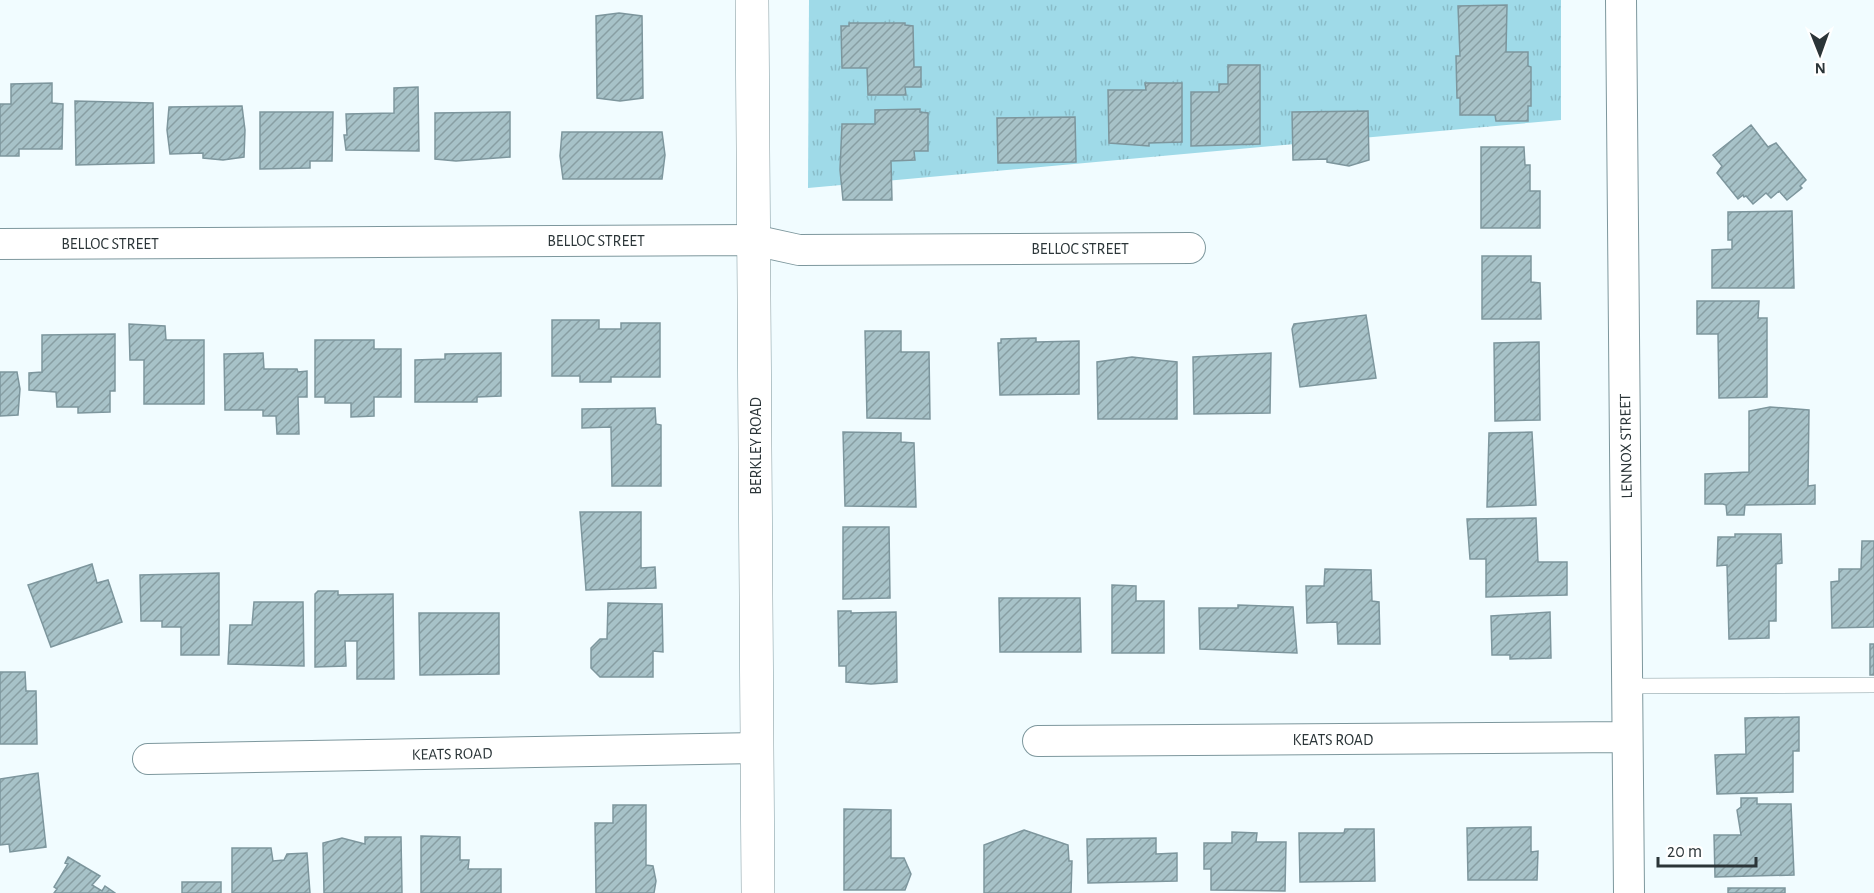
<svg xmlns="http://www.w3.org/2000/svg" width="1874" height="893" font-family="'Alegreya Sans',sans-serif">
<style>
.grass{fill:url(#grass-tufts)}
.building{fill:url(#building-hatch);stroke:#7d969d;stroke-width:1.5}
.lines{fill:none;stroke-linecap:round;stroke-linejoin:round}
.lane-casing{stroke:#7d979d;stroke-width:16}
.street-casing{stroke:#7d979d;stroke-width:32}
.secondary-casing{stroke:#7d979d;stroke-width:34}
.lane{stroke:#fff;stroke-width:15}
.street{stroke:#fff;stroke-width:30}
.secondary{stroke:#fff;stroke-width:33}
.labels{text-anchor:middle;stroke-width:6;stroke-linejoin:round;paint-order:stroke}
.street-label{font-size:16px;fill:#2b3538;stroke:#fff}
</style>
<defs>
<pattern id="grass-tufts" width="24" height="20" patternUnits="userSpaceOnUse" patternTransform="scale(1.5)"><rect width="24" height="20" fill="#9fdae8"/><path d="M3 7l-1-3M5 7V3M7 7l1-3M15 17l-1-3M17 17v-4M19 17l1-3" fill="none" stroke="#89bcc8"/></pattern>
<pattern id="building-hatch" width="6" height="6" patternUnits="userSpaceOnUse" patternTransform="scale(1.5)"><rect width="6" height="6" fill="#a7c2c8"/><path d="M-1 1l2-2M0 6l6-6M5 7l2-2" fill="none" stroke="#889ea3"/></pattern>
</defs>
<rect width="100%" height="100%" fill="#f1fcff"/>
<path class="grass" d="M809,0H1561V120L808,188Z"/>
<path class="building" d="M1507,5L1506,52H1528V66L1531,67V106H1528V121H1496L1495,115H1460V98H1457L1456,56H1460L1458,6Z
M619,13L642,16L643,98L620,101L597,98V96L596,16Z
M849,23H905V25L913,26L914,67H921V87H905L906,95H868L867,68H842L841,26H849Z
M1228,65H1260V144L1191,146V92H1219V84H1228Z
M52,83V103L63,104L62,149H19V156H0V104H11V84Z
M1145,83H1182V142L1149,143V146L1109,143L1108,90H1146Z
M418,87L419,151L346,150L344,135H347L346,114L394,113V88Z
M75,101L153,103L154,163L76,165Z
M242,106L245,130L244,157L223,160L203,158V153L170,154L167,130L169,107Z
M920,109V112L928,113V151H914L915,160L891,161L892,200H843L840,170L842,124H875V110Z
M1368,111L1369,160L1349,166L1327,162V159L1293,160L1292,112Z
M260,112H333L332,161H310V168L260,169Z
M510,112V157L456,161L435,159V113Z
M1075,117L1076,162L998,163L997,118Z
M1751,125L1768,147L1776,143L1806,180L1800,186L1802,188L1787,200L1779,191L1771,198L1766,193L1753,204L1746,196L1744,197L1743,195L1738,199L1717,173L1722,166L1713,155Z
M562,132H662L665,155L662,179H563L560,156Z
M1481,147H1524L1525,165H1530V191H1540V228H1481Z
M1792,211L1794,288H1712V250L1732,249V240H1728V212Z
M1482,256H1531V282L1540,283L1541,319H1482Z
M1697,301H1759L1758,318H1767V397L1719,398L1718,334H1697Z
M1366,315L1376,378L1300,387L1292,329L1294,324Z
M552,320H599V329H621V323H660V377H611V382H580V376H552Z
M129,324L165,326L166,340H204V404H144V360H130Z
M865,331H901V352H929L930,419L867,418Z
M115,334V391H110V412L78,413V407H57L56,392L29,390V373L42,372V335Z
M1036,338V342L1079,341V394L1000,395L998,343H1001V339Z
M315,340H374V349H401V397H374V416L351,417V403H325V397H315Z
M1539,342L1540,420L1495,421L1494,343Z
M263,353L264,369H297L298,372L307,371V397H298L299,434H277L276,416H263V410H225L224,354Z
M501,353V396L477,397V402H415V360L445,359V354Z
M1271,353L1270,413L1194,414L1193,357Z
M1132,357L1177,362V419H1098L1097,362Z
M0,372H17L20,389L18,415L0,416Z
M1770,407L1809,410L1808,486L1815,485V504L1745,505L1744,515H1727L1726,505L1723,504H1705V474L1749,472V411Z
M655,408L656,424L661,425V486H612L611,427L582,428V409Z
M843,432L901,433V442L914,443L916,507L845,506Z
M1532,432L1536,505L1487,507L1489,433Z
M580,512H641V568L655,567L656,588L586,590Z
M1536,518L1538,562H1567V595L1486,597V559H1470L1467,519Z
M843,527H889L890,598L843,599Z
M1735,534H1781L1782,563L1776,564V621H1769V638L1729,639L1727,565L1717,566L1718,537H1735Z
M1862,541H1874V627L1832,628L1831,582L1839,581V569H1861Z
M92,564L97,583L108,580L122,622L51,647L28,585Z
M1325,569L1371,570L1372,601L1379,602L1380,644H1338L1337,622L1307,623L1306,586H1324Z
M219,573V655H181V627H162V621H141L140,575Z
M1112,585L1136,586V601H1164V653H1112Z
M318,591H338V595L393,594L394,679H357V641H345L346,666L315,667V594Z
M999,598H1080L1081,652H1000Z
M254,602H303L304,666L228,664L230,625H252Z
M608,603L662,604L663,652L653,651V677H600L591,668V648L600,639H607Z
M1238,605L1293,607L1297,653L1200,649L1199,608H1238Z
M838,611H851V613L896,612L897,682L871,684L846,682V666H839Z
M1550,612L1551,658L1510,659V655H1492L1491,616Z
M419,613H499V674L420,675Z
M1870,644H1874V675H1870Z
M0,672H25L26,691H36L37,744H0Z
M1799,717V751H1793V792L1717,794L1715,755L1746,754L1745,718Z
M38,773L46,847L10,852L9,844L0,845V779Z
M1741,798H1757V804H1791L1794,875L1715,877L1714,835H1741L1737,810L1741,807Z
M613,805H646V865L653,866L656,881L654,893H596L595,823H613Z
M844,809L891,810V858H904L911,874L905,890H844Z
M1531,827V852L1538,851L1537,880H1468L1467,828Z
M1345,829H1374L1375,881L1300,882L1299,833H1344Z
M1024,830L1068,845L1069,861H1072L1071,893H984V845Z
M1232,832L1257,833L1256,842H1286L1285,891L1211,890V869H1204V843H1232Z
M421,836L460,837V860H469L468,869H501V893H421Z
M365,837H401L402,893H324L323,843L342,838L365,844Z
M1156,838V854L1177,853V881L1088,883L1087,839Z
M232,848H271L273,861L284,860L287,854L307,853L310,893H232Z
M68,857L100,876L92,885L102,891L105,886L115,893H54L57,889L54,887L68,864L65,863Z
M182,882H221V893H182Z
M1728,888H1785V893H1728Z"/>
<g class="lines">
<g class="lane-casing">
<path id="lane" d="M1627,686L1874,685"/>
</g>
<g class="street-casing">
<path id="street" d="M1621,0L1629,893
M0,244L754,240L799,250L1190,248
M1038,741L1627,737
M148,759L757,748"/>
</g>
<g class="secondary-casing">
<path id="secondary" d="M752,0L758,893"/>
</g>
<use href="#lane" class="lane"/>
<use href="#street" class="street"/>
<use href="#secondary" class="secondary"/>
</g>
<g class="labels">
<g class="street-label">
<text x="596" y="246">BELLOC STREET</text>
<text x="110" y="249">BELLOC STREET</text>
<text x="1080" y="254">BELLOC STREET</text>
<text transform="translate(755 446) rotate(-90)" y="6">BERKLEY ROAD</text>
<text transform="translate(1625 446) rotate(-91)" y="6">LENNOX STREET</text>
<text x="1333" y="745">KEATS ROAD</text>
<text transform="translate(452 753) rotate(-1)" y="6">KEATS ROAD</text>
</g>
</g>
<g transform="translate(1820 54) rotate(179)" stroke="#ffffff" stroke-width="4.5" paint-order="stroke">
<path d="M0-4.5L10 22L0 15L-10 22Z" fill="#2b3538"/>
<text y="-9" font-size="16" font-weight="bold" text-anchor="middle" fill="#2b3538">N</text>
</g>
<path d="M1658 857v9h98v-9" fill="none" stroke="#2b3538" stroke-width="3"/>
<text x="1667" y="857" font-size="18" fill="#2b3538" stroke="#ffffff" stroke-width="4.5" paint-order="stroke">20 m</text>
</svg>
